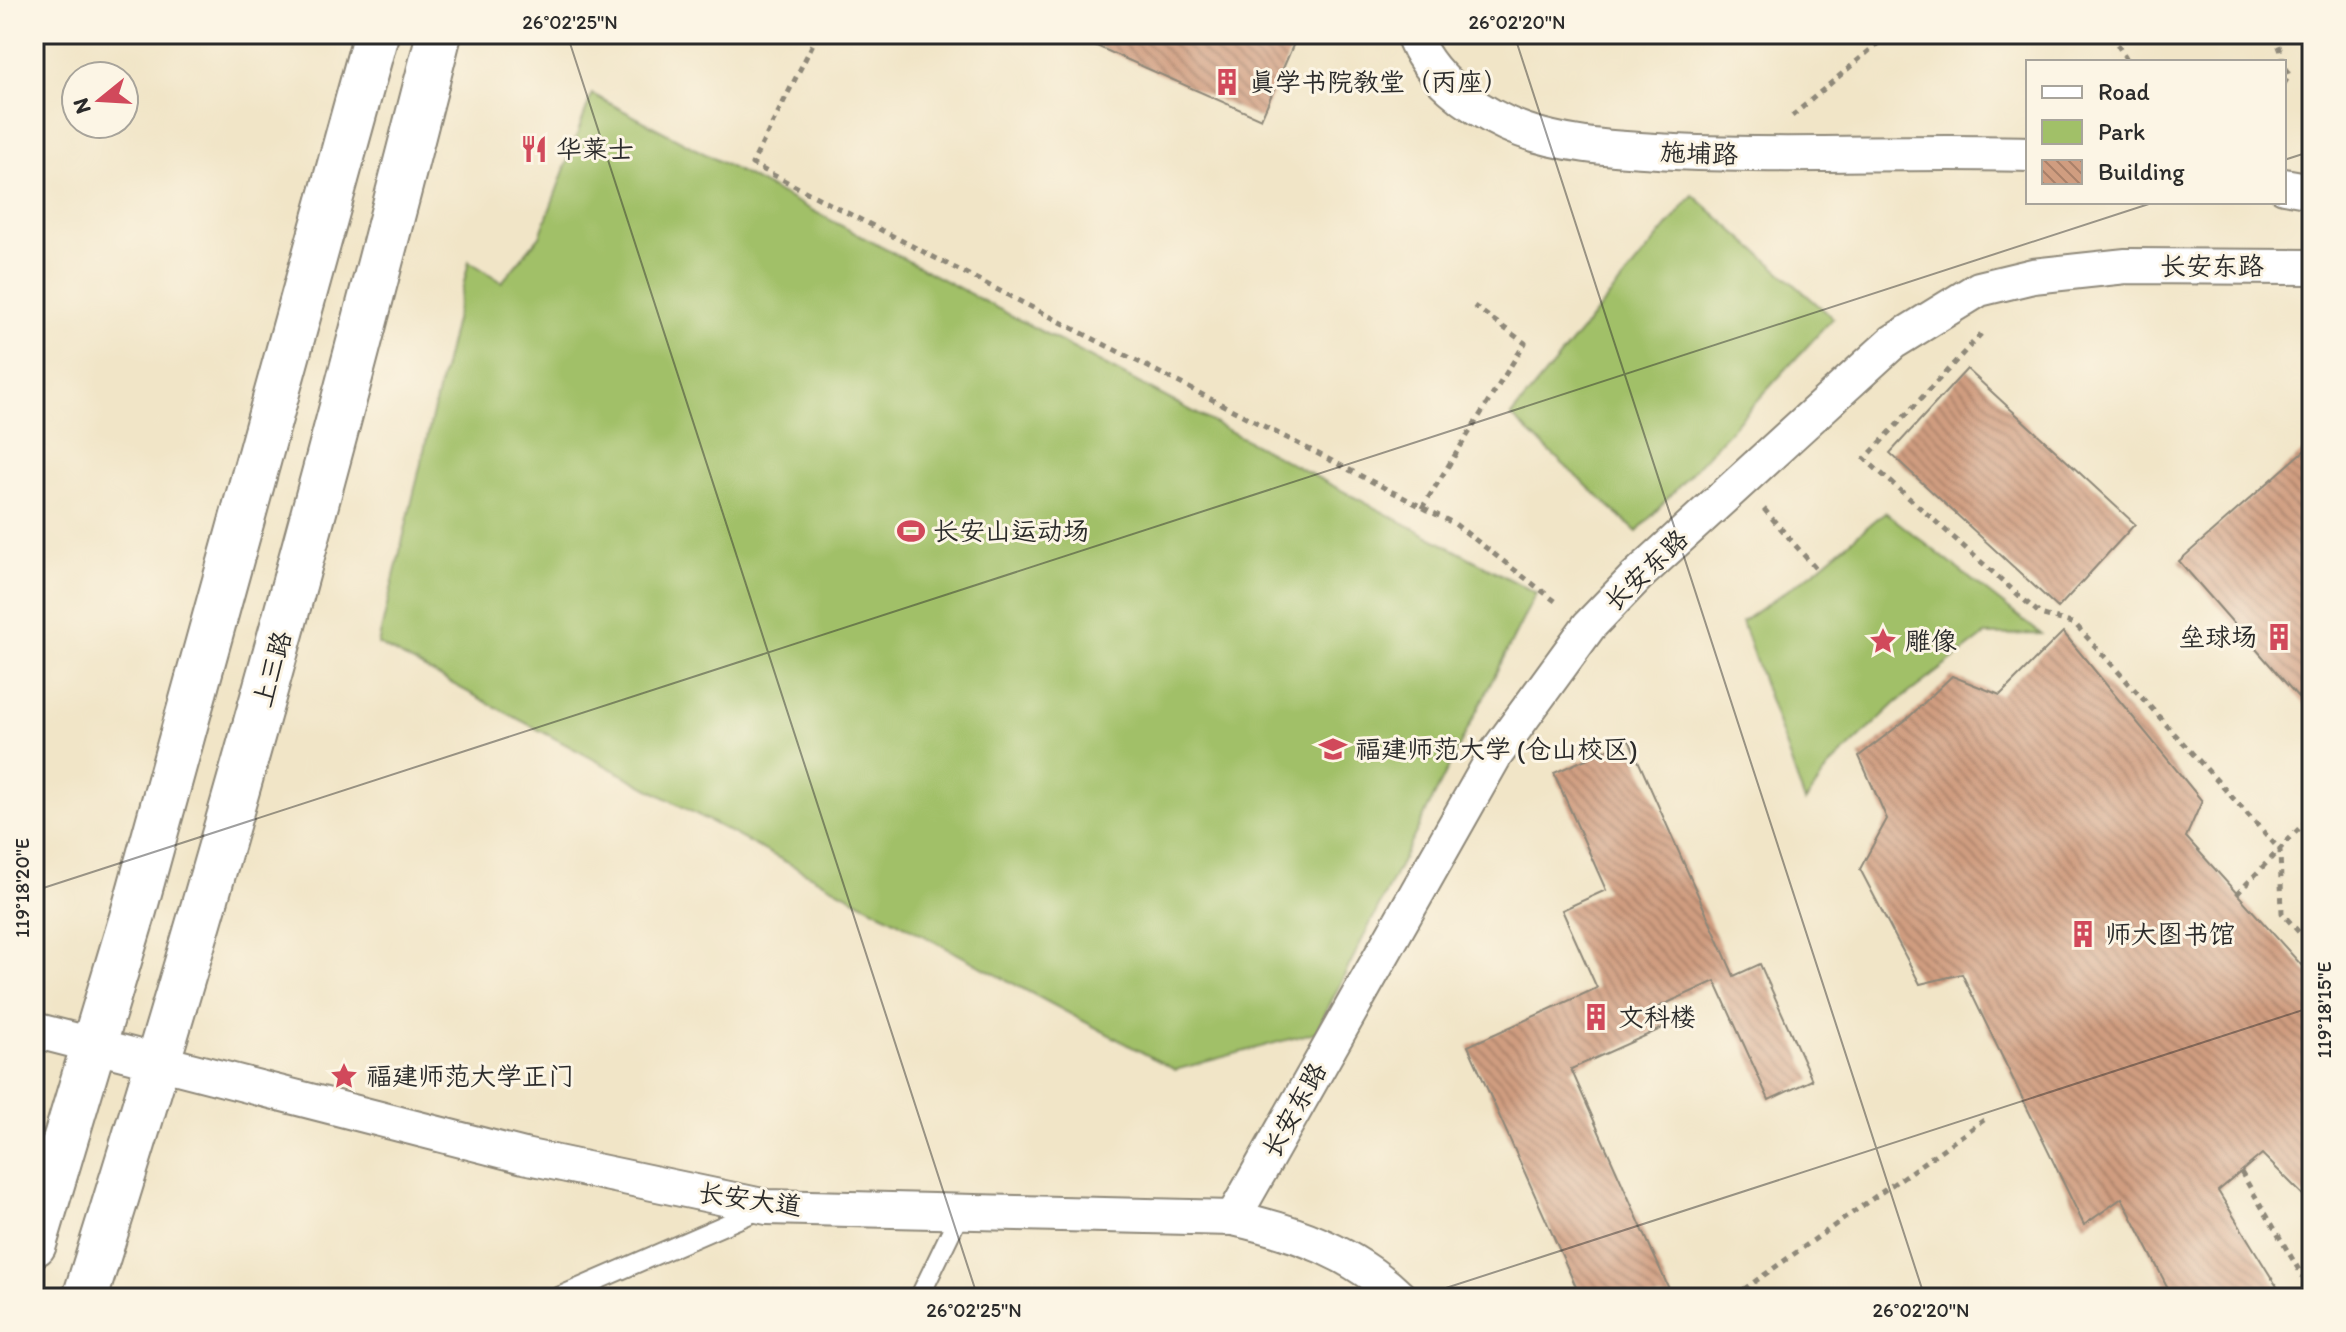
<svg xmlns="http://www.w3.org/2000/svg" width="2346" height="1332" font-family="Itim,'LXGW WenKai TC',sans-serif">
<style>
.green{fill:#a1c068;stroke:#66764a;stroke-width:2}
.building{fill:url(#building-back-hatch)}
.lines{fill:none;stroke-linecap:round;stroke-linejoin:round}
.lane-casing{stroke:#8e8879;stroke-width:22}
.street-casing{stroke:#8e8879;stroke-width:38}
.primary-casing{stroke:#8e8879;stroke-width:48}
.path{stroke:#8e8879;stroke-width:5;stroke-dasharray:6 6;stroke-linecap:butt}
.lane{stroke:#fff;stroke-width:18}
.street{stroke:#fff;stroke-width:34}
.primary{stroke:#fff;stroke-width:44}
.ticks{fill:none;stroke:#2b2b2b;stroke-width:2;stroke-opacity:0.45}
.labels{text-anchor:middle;stroke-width:6;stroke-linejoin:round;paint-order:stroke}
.poi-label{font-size:26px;fill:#2b2b2b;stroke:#fcf5e5;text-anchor:start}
.street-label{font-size:26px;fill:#2b2b2b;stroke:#fcf5e5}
.neatline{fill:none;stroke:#2b2b2b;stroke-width:3}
.ticks-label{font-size:20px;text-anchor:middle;fill:#2b2b2b}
</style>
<defs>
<pattern id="building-back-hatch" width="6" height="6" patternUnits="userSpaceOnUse" patternTransform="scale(2)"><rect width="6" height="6" fill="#d09d80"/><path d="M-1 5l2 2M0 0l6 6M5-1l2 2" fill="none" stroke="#a98069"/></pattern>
</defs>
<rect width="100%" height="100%" fill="#fcf5e5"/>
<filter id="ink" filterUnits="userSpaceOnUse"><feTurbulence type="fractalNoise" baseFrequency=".0125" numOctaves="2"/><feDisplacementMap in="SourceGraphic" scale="16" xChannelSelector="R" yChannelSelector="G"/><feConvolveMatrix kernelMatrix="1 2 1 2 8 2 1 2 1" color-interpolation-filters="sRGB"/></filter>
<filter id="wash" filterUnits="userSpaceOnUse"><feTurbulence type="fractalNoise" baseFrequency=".006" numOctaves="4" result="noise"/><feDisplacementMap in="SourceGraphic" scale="32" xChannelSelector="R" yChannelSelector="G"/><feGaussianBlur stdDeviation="1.8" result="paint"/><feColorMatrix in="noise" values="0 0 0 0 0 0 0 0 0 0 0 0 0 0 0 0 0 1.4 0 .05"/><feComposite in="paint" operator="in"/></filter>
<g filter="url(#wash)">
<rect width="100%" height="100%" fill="#f1e5c7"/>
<path class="green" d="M592,94L1536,593L1316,1032L1175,1070L378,644L469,261L502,282L540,236Z
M1693,195L1833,318L1637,532L1511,416Z
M1885,512L2041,634L1985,635L1896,703L1830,766L1805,802L1742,622L1816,570Z"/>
<g id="blocks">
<path class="building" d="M1096,34H1298L1261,119L1092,44Z
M1967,369L2135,524L2058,608L1890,453Z
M2312,444V713L2179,561Z
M2063,632L2202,801L2186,837L2312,977V1204L2262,1154L2218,1191L2284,1298H2173L2122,1198L2084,1225L1962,974L1920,984L1860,869L1887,819L1859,756L1907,719L1952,676L2000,695Z
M1629,740L1734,976L1760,964L1812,1080L1769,1100L1715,981L1656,1008L1665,1027L1571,1069L1673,1298H1581L1468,1046L1597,988L1562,910L1606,890L1554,773Z"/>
</g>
</g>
<g filter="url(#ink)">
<use href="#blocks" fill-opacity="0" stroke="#8e8879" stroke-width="2"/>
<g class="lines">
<g class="lane-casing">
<path id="lane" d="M556,1298L759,1210
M919,1298L960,1213"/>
</g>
<g class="street-casing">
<path id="street" d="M1413,34C1427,75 1470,107 1507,124C1558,147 1621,149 1675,152C1793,158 1910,150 2028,154
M2284,186L2312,191
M34,1030L524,1156L767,1207L1233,1218C1295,1232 1353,1252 1400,1298
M1233,1218L1495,755L1589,626L1637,576L1893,342L1979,289L2033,276L2126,266L2312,267"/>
</g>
<g class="primary-casing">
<path id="primary" d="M34,1244L133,914L376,34
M85,1298C217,881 331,458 439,34"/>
</g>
<path class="path" d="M818,34L752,164L1455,524L1559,604
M2111,34L2128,62
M2275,34L2289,76L2284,84
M1792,116L1889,34
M1981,334L1865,459L2040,614L2075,624L2280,850L2282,913L2312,947
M1422,508L1525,343L1474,306
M1764,509L1816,569
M2237,894L2312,815
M2241,1172L2312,1292
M1744,1298L1740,1292L1984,1120"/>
<use href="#lane" class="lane"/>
<use href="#street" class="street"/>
<use href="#primary" class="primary"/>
</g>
</g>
<path class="ticks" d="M567,34L978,1298M1514,34L1925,1298M34,36L40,34M2284,160L2312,151M34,891L2155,202M1415,1298L2312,1007"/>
<defs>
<g id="building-bare" transform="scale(2.16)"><path d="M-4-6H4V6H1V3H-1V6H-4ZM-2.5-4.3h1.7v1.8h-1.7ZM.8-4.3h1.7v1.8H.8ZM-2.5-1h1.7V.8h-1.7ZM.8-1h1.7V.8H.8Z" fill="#d1495b" stroke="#fcf5e5" stroke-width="2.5" paint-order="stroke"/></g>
<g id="restaurant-bare" transform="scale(2.16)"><path d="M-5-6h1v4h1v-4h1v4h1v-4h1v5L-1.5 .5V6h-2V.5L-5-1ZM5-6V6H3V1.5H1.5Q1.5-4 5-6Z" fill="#d1495b" stroke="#fcf5e5" stroke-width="2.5" paint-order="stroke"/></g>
<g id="stadium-bare" transform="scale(2.16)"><path d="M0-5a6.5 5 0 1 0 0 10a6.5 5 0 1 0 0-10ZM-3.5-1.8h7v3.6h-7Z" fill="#d1495b" stroke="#fcf5e5" stroke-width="2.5" paint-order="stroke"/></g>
<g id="sight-bare" transform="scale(2.16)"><path d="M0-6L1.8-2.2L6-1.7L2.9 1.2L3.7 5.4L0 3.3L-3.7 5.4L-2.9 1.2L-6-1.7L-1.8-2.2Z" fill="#d1495b" stroke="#fcf5e5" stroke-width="2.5" paint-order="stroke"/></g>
<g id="university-bare" transform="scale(2.16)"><path d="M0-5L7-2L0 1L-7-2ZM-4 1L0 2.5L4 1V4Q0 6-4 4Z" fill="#d1495b" stroke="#fcf5e5" stroke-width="2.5" paint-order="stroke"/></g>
</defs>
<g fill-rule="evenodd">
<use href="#building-bare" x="1227" y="82"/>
<use href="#restaurant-bare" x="534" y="149"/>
<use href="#stadium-bare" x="911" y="531"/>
<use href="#building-bare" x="2279" y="637"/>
<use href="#sight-bare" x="1883" y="641"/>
<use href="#university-bare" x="1333" y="749"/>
<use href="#building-bare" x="2083" y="934"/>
<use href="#building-bare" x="1596" y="1017"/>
<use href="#sight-bare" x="344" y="1076"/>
</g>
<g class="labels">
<g class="poi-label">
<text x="1249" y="91">真学书院教堂（丙座）</text>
<text x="556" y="158">华莱士</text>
<text x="933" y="540">长安山运动场</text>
<text x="2257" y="646" text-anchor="end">垒球场</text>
<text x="1905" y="650">雕像</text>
<text x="1355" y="758">福建师范大学 (仓山校区)</text>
<text x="2105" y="943">师大图书馆</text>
<text x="1618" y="1026">文科楼</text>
<text x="366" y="1085">福建师范大学正门</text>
</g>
<g class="street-label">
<text transform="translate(1699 153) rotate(2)" y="9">施埔路</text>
<text x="2212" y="275">长安东路</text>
<text transform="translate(1646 570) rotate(-44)" y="9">长安东路</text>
<text transform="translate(272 669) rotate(-74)" y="9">上三路</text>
<text transform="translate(1294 1110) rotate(-61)" y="9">长安东路</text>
<text transform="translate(750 1199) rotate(8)" y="9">长安大道</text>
</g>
</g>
<rect width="2346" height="1332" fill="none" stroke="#fcf5e5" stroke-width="88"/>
<rect x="2026" y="60" width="260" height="144" fill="#fcf5e5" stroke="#a8a49b" stroke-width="2"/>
<rect x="2042" y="86" width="40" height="12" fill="#ffffff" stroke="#a8a49b" stroke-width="2"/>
<text x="2098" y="100" font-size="24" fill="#2b2b2b">Road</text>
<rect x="2042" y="120" width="40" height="24" fill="#a1c068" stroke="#a8a49b" stroke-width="2"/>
<text x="2098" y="140" font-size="24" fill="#2b2b2b">Park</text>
<rect x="2042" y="160" width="40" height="24" fill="url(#building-back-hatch)" stroke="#a8a49b" stroke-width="2"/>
<text x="2098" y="180" font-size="24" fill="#2b2b2b">Building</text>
<g transform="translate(100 100) rotate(252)"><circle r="38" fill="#fcf5e5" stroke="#a8a49b" stroke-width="2"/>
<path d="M0-6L14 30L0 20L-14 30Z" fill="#d1495b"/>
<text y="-12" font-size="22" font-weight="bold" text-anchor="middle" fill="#2b2b2b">N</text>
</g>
<rect x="44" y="44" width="2258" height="1244" class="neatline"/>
<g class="ticks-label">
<text x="570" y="29">26°02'25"N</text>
<text x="1517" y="29">26°02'20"N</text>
<text transform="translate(22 888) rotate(-90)" y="7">119°18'20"E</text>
<text transform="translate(2324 1010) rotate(-90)" y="7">119°18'15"E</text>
<text x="974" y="1317">26°02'25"N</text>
<text x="1921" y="1317">26°02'20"N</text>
</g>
</svg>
